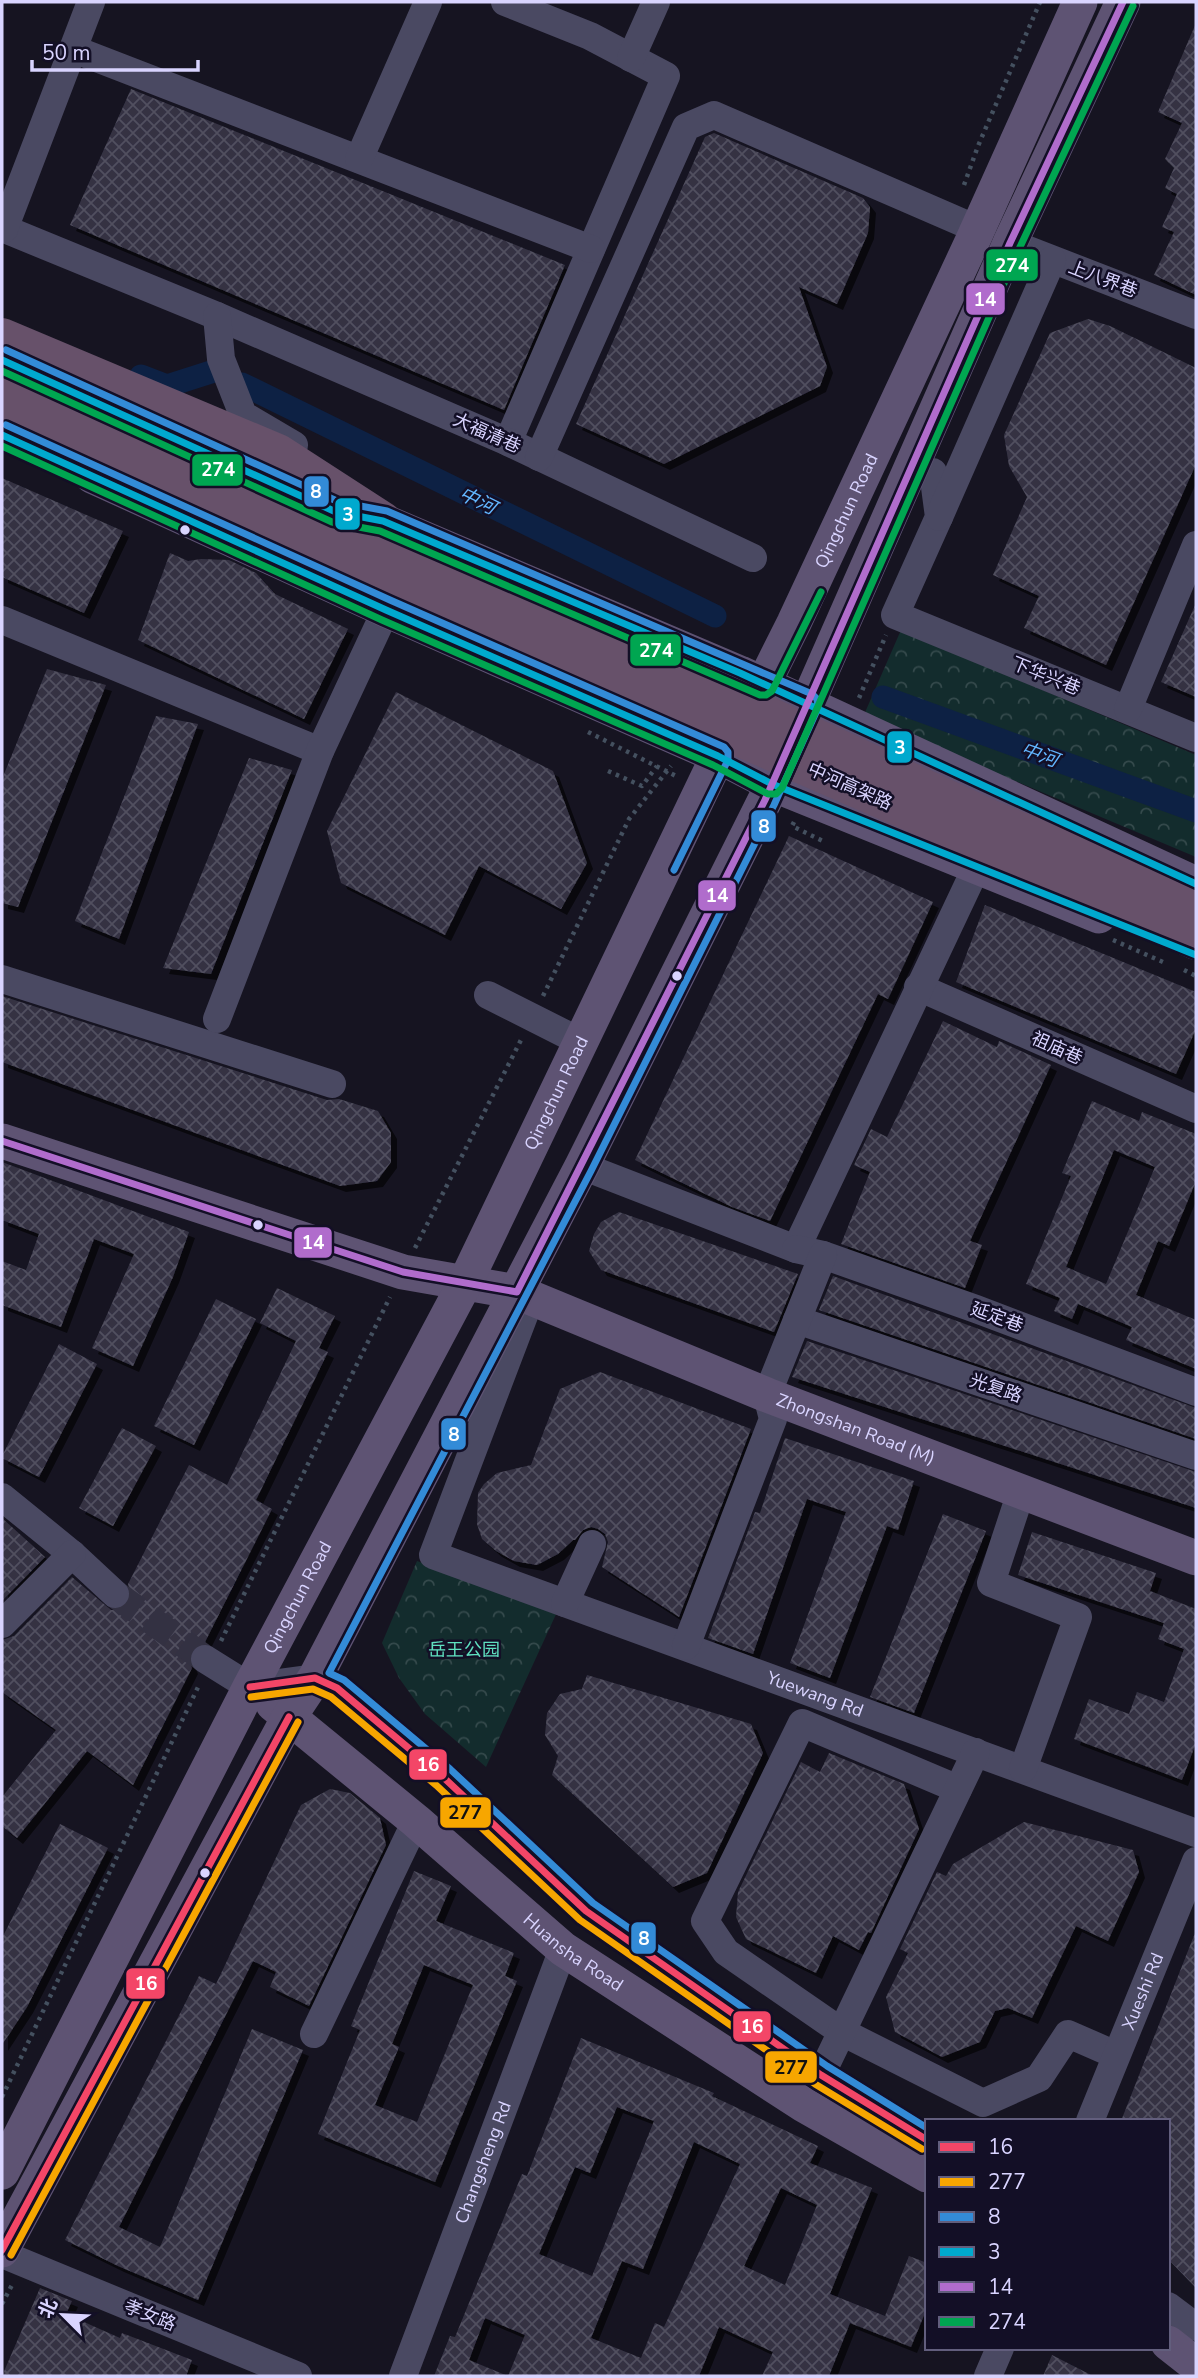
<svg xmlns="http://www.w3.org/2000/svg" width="1198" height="2378" font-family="'Nunito Sans','Noto Sans SC',sans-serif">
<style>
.forest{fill:url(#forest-crowns)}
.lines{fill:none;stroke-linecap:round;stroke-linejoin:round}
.canal{stroke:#0d2144;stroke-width:23}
.building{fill:url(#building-cross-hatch);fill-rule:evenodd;filter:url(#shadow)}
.minor-tunnel{stroke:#333142;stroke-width:28;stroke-dasharray:28 14;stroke-linecap:butt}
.path{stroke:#44505f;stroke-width:4.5;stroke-dasharray:3.5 5;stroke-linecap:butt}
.minor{stroke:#4a4962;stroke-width:28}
.major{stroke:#5e5373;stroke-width:35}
.highway{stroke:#67516a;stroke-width:38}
.bus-1-casing{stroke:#130f26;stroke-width:12}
.bus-2-casing{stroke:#130f26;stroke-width:12}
.bus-3-casing{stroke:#130f26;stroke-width:12}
.bus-4-casing{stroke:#130f26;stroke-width:12}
.bus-5-casing{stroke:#130f26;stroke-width:12}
.bus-6-casing{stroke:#130f26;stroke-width:12}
.bus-1{stroke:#f34667;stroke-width:7}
.bus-2{stroke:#f7a600;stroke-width:7}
.bus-3{stroke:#338bd7;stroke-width:7}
.bus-4{stroke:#00a9ce;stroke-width:7}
.bus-5{stroke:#b06ccc;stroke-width:7}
.bus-6{stroke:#00a651;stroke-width:7}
.bus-dot{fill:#d9d4ff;stroke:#130f26;stroke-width:2.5}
.labels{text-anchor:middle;stroke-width:5;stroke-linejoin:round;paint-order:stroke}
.street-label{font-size:18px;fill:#d9d4ff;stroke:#130f26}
.park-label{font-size:18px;fill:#5fe0c0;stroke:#130f26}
.water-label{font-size:19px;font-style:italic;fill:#62b6ff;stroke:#130f26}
.line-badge{stroke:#130f26;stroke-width:2.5}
.badge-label{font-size:19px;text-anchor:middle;font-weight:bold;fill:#fff}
.pale-badge-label{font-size:19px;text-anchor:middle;font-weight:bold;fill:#111}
</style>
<defs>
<pattern id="forest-crowns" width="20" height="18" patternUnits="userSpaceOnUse" patternTransform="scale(1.75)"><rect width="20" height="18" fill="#132c2d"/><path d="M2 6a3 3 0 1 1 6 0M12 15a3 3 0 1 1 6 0" fill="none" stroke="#354a4c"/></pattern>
<pattern id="building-cross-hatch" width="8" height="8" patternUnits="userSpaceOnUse" patternTransform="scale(1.75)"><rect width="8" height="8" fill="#343243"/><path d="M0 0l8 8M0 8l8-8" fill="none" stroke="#514f5f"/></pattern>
<filter id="shadow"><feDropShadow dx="6" dy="6" stdDeviation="0" flood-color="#0009"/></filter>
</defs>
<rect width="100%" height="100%" fill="#161421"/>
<path class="forest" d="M901,630L1196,755V857L863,717Z
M417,1561L557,1612L486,1767L425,1714L399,1678L382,1643Z"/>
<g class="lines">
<path class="canal" d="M141,376L167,386L214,371
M242,384L715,616
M883,697L1196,811"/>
</g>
<path class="building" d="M1196,23V295L1154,275L1174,232L1162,227L1177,194L1165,188L1174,168L1165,159L1182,123L1158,112Z
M131,89L565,265L504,410L70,225Z
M714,133L863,198L870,207L868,233L837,304L799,287L827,367L820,386L664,464L576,424L705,137Z
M1088,319L1110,326L1196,368V464L1106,665L1024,628L1039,596L993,575L1027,497L1009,466L1004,435L1050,333Z
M2,478L123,531L84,613L2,577Z
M170,553L188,561L201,559L229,560L256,573L275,594L348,629L304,719L138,640Z
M1196,603V697L1161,682Z
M47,669L106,685L18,907L2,903V779Z
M396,692L553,771L587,863L561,909L479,866L445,935L341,883L327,831Z
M156,716L198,724L119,939L75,921Z
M249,758L292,770L211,974L163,968Z
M789,836L933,902L888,999L878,994L770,1221L732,1207L635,1160Z
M985,905L1196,992V1029L1176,1074L956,982Z
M2,996L327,1100L339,1099L378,1111L391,1133V1162L377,1181L340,1186L2,1062Z
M943,1021L997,1047L999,1041L1051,1065L970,1241L982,1245L965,1288L841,1244L870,1172L854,1165L871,1129L887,1137Z
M1092,1101L1139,1121L1142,1112L1196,1134V1181L1169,1246L1158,1241L1136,1295L1196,1320V1369L1126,1340L1132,1327L1078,1304L1072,1319L1054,1311L1060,1298L1026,1284L1071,1176L1062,1173ZM1114,1150L1155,1167L1106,1284L1066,1267Z
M2,1162L189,1232L173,1277L133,1366L92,1348L134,1254L94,1239L61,1327L2,1305V1261L26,1270L39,1234L2,1220Z
M619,1212L798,1274L774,1332L601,1270L589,1251L594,1234L601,1222Z
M833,1276L1196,1408V1439L819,1310Z
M277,1288L335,1316L319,1348L328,1352L256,1500L272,1509L205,1642L197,1645L191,1651L188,1659L192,1668L133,1785L87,1751L17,1838L2,1826V1797L56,1730L2,1692V1640L14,1636L72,1577L111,1610H119L127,1606L131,1597L128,1584L189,1465L227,1485L296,1341L260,1323Z
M216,1299L256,1319L194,1445L154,1426Z
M807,1341L1196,1472V1508L792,1377Z
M59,1344L97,1364L39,1477L2,1458V1456Z
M600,1372L751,1429L679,1617L602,1567L608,1542L605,1534L598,1529L591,1527L583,1530L575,1540H573L558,1554L537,1565L514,1561L496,1551L482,1539L477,1524L478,1493L484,1484L497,1473L531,1465L560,1389Z
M122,1428L156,1446L113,1526L79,1508Z
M785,1438L914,1481L898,1530L887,1526L830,1678L790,1663L846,1512L807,1499L753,1654L708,1638L755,1512L760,1513Z
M943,1514L986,1531L914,1713L870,1697Z
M2,1518L45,1557L2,1601Z
M1032,1532L1156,1573L1150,1591L1196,1609V1743L1182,1780L1074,1739L1089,1699L1129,1714L1137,1692L1164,1702L1184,1649L1158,1639L1164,1623L1018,1575Z
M587,1675L751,1724L763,1753L707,1873L673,1887L552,1775L558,1756L545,1735L547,1713L560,1694L582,1689Z
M829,1753L904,1784L919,1829L871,1933L868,1932L859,1950L833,1936L816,1973L746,1939L736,1917L738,1892L801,1762L820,1772Z
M330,1789L350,1793L380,1818L386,1845L309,2006L270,1987L276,1972L253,1961L119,2227L160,2247L252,2029L303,2050L198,2300L118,2266L65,2240L199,1976L216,1984L301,1805Z
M1024,1822L1133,1850L1139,1872L1108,1941L1076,1926L1032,2018L1008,2008L995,2011L980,2042L942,2057L895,2032L886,1997L908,1953L900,1949L937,1872L946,1876L953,1864Z
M60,1824L108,1848L27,2007L2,2045V1938Z
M414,1871L451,1886L436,1921L514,1953L505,1976L517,1981L435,2182L318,2134L360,2030L351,2026ZM424,1965L473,1985L417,2122L375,2105L399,2047L392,2044Z
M1195,1933H1196V2288L1168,2259V2121H1121Z
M581,2038L714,2093L712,2096L818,2146L810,2163L872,2188L830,2294L885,2316L909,2256L927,2263V2308L911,2347L850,2323L829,2376H762L773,2352L719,2327L699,2376H508L525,2335L485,2318L469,2360L508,2376H434L450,2336L455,2337L522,2174L527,2176ZM617,2107L654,2121L592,2276L539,2254L575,2167L590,2173ZM694,2142L740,2164L664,2327L655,2323L641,2358L591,2338L622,2261L643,2269ZM781,2188L817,2205L785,2285L744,2266Z
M40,2288L72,2301L66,2314L120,2338L122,2333L192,2360L186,2376H2Z
M1052,2355L1093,2376H1043Z"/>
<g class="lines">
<path class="minor-tunnel" d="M115,1594L205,1659"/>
<path class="path" d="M964,185L978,146L1040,2
M859,698L886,635
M588,732L678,777
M608,771L642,786L657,766
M794,822L792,826L825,842
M1113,940L1163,962
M1184,970L1196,976
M543,996L629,819L671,766
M415,1248L522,1038
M221,1641L390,1297
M2,2097L200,1683
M2,2304L13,2283"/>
<g class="minor">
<path d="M505,2L590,36L666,76L508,442"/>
<path d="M73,49L591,249"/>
<path d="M631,58L656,2"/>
<path d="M359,159L428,2"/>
<path d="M2,228L217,316L508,442L753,558"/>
<path d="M4,229L91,2"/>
<path d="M1010,243L1196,315"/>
<path d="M217,316L221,359L243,415L294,445"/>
<path d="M539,457L686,127L714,115L977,229"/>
<path d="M933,472L939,517L895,615L1196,738"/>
<path d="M939,517L1052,260"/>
<path d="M2,620L320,751"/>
<path d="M1128,709L1196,545"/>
<path d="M2,979L332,1084"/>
<path d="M918,987L1196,1109"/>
<path d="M488,995L581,1042"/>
<path d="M217,1019L320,751L386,610"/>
<path d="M582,1166L796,1249L977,866"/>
<path d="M796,1249L823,1255L976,1309L1196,1392"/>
<path id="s1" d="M517,1292L525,1313L433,1555L1196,1833"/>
<path d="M797,1320L1196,1456"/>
<path d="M1021,1492L991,1583L1078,1617L1023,1769"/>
<path d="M2,1497L72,1554L115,1594"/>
<path d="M565,1603L592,1544"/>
<path d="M2,1624L72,1554"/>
<path d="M686,1646L773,1419L767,1395L823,1255"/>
<path d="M205,1659L250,1687L315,1678L337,1688L443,1777L586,1911L821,2075L927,2140"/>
<path d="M958,1789L802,1723L705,1921L726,1952L842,2032L983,2103L1039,2078L1068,2034L1116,2055"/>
<path d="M314,2034L416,1821"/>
<path d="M821,2075L976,1752"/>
<path id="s2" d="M1090,2121L1196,1861"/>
<path d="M2,2254L298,2376"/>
<path d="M1168,2306L1196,2327"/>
<path id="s3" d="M403,2376L563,1949"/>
<path d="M988,2376L1000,2348"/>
</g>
<g class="major">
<path d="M2,360L139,423"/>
<path d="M92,476L386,610L718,756L772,784L1099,916"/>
<path d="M354,515L383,521L740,673L1196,884"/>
<path id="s4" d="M2,1141L403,1272L517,1292L767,1395L1196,1558"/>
<path id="s5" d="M273,1704L416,1821L563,1949L804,2105L927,2175"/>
<path id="s6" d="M2,2172L250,1687L465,1283L718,756L763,685L794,623L972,242L1080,2"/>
<path d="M2,2250L289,1717L315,1678L582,1166L765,800L1010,243L1123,2"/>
<path d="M1168,2343L1196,2365"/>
</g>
<path class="highway" d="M2,337L278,453L383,521
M2,383L767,715L989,818L1196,905
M2,417L993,848L1196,941"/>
<g class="bus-1-casing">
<path id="bus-1" d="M250,1687L315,1678L337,1688L443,1777L586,1911L821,2075L927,2140
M2,2250L289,1717"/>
</g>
<g class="bus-2-casing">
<path id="bus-2" d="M251,1697L313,1689L331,1697L436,1785L580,1920L815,2084L922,2149
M11,2255L298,1722"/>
</g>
<g class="bus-3-casing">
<path id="bus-3" d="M6,350L339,502L387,511L812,694L817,699L818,708L774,805L591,1171L329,1673L344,1680L450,1769L593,1903L827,2066L927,2128
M6,425L390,600L724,747L728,752V760L674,870"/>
</g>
<g class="bus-4-casing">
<path id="bus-4" d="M2,360L336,512L383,521L740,673L1196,884
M2,435L386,610L718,756L772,784L1196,955"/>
</g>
<g class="bus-5-casing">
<path id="bus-5" d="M2,1141L403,1272L517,1292L765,800L1010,243L1123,2"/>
</g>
<g class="bus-6-casing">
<path id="bus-6" d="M2,371L332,522L380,531L760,695H766L772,691L821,592
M2,446L382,620L713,765L768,794H776L782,788L1020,247L1133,6"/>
</g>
<use href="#bus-1" class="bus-1"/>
<use href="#bus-2" class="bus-2"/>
<use href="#bus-3" class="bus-3"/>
<use href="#bus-4" class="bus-4"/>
<use href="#bus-5" class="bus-5"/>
<use href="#bus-6" class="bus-6"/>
</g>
<g class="bus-dot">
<circle cx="185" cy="530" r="6"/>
<circle cx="677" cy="976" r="6"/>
<circle cx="258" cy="1225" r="6"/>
<circle cx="205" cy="1873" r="6"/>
</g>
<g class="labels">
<g class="street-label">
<text transform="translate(1103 279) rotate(21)" y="6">上八界巷</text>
<text transform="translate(487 433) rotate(24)" y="6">大福清巷</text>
<text dy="6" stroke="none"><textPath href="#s6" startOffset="1864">Qingchun Road</textPath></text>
<text transform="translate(1046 676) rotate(22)" y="6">下华兴巷</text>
<text transform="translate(850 786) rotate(24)" y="6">中河高架路</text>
<text transform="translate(1057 1048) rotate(24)" y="6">祖庙巷</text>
<text dy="6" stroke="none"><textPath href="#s6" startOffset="1213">Qingchun Road</textPath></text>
<text transform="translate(997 1317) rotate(20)" y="6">延定巷</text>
<text transform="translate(996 1388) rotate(19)" y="6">光复路</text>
<text dy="6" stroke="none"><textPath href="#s4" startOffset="903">Zhongshan Road (M)</textPath></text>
<text dy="6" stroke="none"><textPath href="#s6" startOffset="646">Qingchun Road</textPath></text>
<text dy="6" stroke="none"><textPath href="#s1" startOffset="688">Yuewang Rd</textPath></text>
<text dy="6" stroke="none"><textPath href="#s5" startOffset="390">Huansha Road</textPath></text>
<text dy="6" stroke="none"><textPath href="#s2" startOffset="140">Xueshi Rd</textPath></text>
<text dy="6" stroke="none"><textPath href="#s3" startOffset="228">Changsheng Rd</textPath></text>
<text transform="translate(150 2315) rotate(22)" y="6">孝女路</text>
</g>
<g class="park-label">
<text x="464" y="1656">岳王公园</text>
</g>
<g class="water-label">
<text transform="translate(478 500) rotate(26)" y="7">中河</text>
<text transform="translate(1040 754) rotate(20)" y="7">中河</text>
</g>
</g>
<g class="line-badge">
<rect x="985" y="248" width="54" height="34" rx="7" fill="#00a651"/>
<rect x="965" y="282" width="41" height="34" rx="7" fill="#b06ccc"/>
<rect x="191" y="453" width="53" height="34" rx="7" fill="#00a651"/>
<rect x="303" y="475" width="27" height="33" rx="7" fill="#338bd7"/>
<rect x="334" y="497" width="27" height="34" rx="7" fill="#00a9ce"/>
<rect x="629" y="633" width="53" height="34" rx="7" fill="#00a651"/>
<rect x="886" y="730" width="27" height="34" rx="7" fill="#00a9ce"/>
<rect x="750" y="809" width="27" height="34" rx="7" fill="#338bd7"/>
<rect x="697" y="879" width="40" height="33" rx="7" fill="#b06ccc"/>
<rect x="293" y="1226" width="40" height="33" rx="7" fill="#b06ccc"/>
<rect x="440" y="1417" width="27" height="34" rx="7" fill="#338bd7"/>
<rect x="408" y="1748" width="40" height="33" rx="7" fill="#f34667"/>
<rect x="439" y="1796" width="53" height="33" rx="7" fill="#f7a600"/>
<rect x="630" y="1921" width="27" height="34" rx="7" fill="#338bd7"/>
<rect x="125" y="1967" width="41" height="33" rx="7" fill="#f34667"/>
<rect x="732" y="2010" width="40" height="33" rx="7" fill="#f34667"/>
<rect x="764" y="2050" width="54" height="34" rx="7" fill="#f7a600"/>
</g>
<g class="badge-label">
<text x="1012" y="272">274</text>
<text x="985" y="306">14</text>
<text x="218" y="476">274</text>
<text x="316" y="498">8</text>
<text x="348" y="521">3</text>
<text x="656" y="657">274</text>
<text x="900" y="754">3</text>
<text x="764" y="833">8</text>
<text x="717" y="902">14</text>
<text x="313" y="1249">14</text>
<text x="454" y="1441">8</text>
<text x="428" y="1771">16</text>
<text x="644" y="1945">8</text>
<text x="146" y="1990">16</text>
<text x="752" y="2033">16</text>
</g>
<g class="pale-badge-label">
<text x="465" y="1819">277</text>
<text x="791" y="2074">277</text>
</g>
<rect width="1198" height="2378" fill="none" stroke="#d9d4ff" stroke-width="7"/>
<rect x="925" y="2119" width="245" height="231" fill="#130f26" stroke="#625e7d" stroke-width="2"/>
<rect x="939" y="2142" width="35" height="10" fill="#f34667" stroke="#625e7d" stroke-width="2"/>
<text x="988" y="2154" font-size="21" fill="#d9d4ff">16</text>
<rect x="939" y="2177" width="35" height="10" fill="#f7a600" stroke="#625e7d" stroke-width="2"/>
<text x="988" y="2189" font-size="21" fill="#d9d4ff">277</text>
<rect x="939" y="2212" width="35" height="10" fill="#338bd7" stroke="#625e7d" stroke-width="2"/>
<text x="988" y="2224" font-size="21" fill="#d9d4ff">8</text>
<rect x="939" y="2247" width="35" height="10" fill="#00a9ce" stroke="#625e7d" stroke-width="2"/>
<text x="988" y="2259" font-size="21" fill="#d9d4ff">3</text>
<rect x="939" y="2282" width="35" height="10" fill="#b06ccc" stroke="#625e7d" stroke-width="2"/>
<text x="988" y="2294" font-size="21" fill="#d9d4ff">14</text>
<rect x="939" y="2317" width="35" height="10" fill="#00a651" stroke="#625e7d" stroke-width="2"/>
<text x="988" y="2329" font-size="21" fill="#d9d4ff">274</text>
<g transform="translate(63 2315) rotate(294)" stroke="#130f26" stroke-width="5" paint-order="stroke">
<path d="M0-5L12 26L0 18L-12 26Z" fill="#d9d4ff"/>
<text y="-10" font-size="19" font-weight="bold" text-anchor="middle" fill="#d9d4ff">北</text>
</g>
<path d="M32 60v10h166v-10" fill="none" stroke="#d9d4ff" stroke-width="3.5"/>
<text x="42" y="60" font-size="21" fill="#d9d4ff" stroke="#130f26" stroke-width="5" paint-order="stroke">50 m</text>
</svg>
